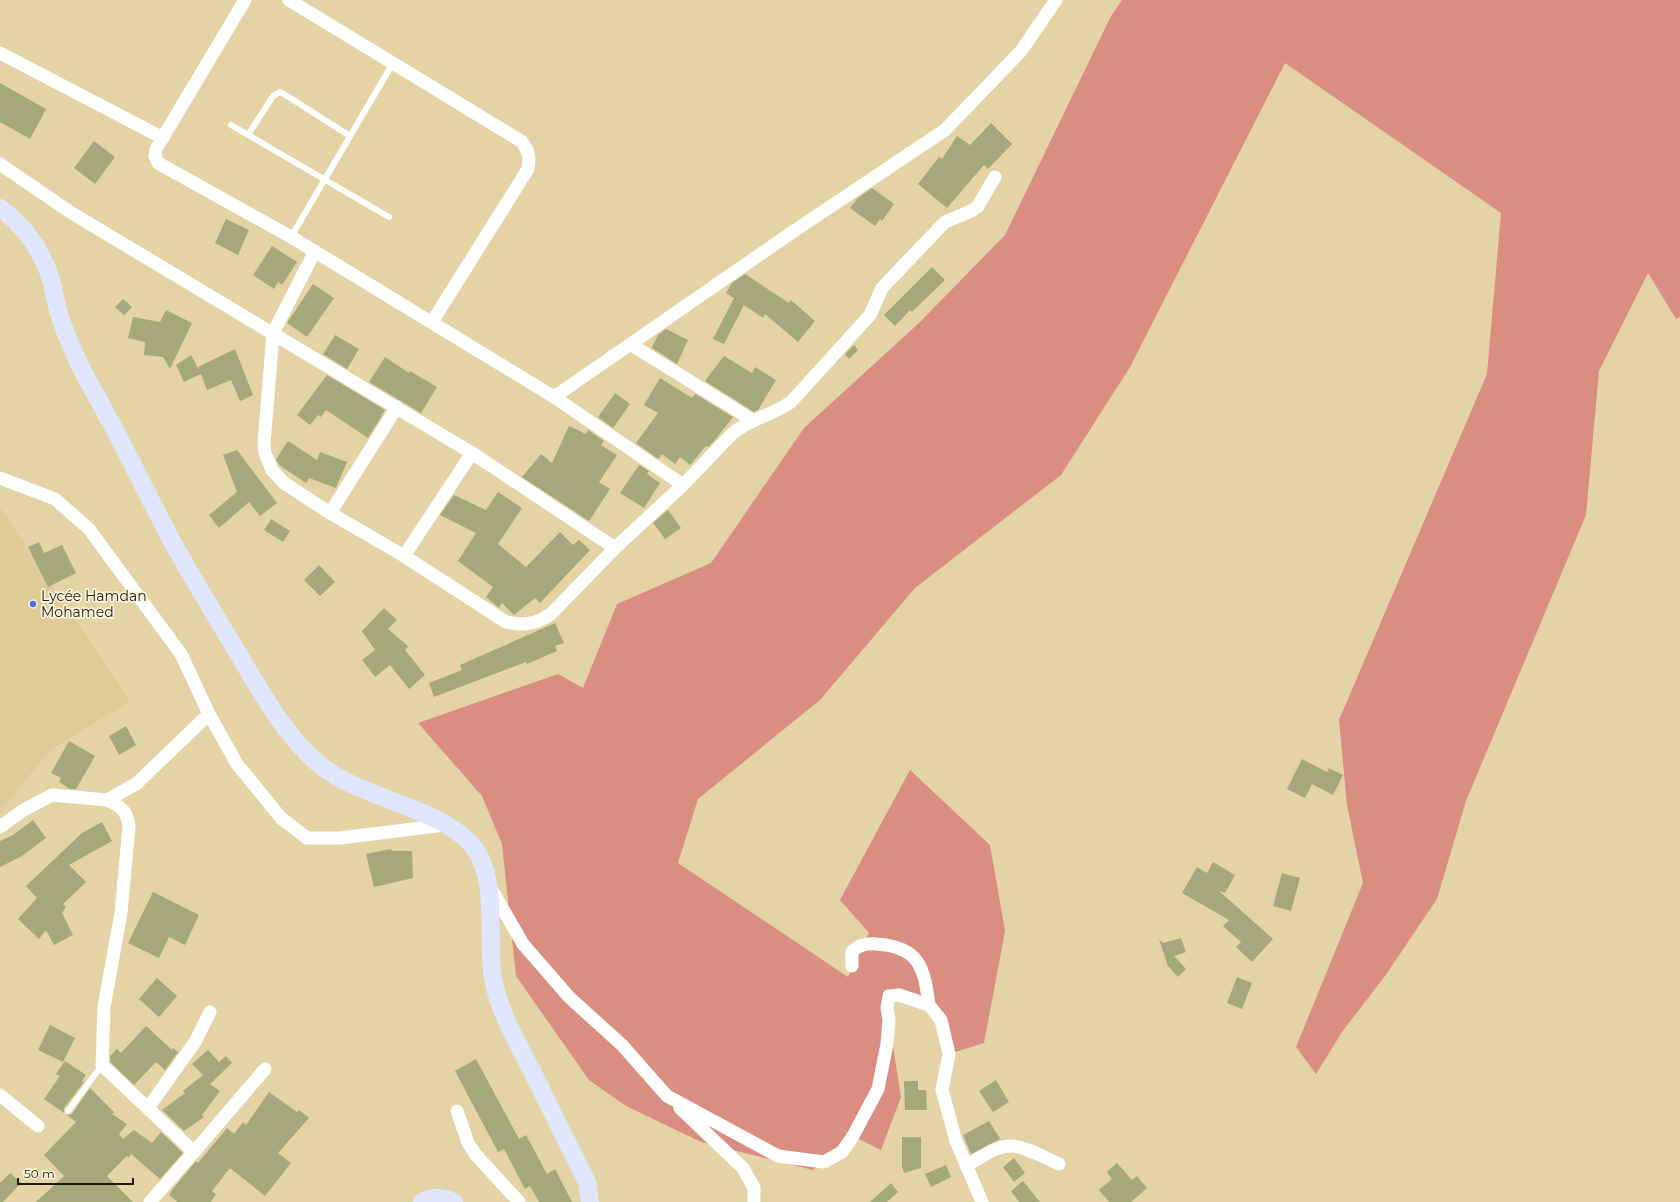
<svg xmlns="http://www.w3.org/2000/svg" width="1680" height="1202" font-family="Montserrat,sans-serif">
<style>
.built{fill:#decb95}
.green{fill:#d98e81}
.building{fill:#a5a87a}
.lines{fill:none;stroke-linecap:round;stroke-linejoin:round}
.service{stroke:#fff;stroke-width:6}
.minor{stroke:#fff;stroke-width:13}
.secondary{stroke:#e0e6fd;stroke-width:18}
.poi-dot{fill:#536ce1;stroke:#fdf5de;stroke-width:1.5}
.labels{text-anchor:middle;stroke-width:3.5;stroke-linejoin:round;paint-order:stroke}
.poi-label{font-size:14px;fill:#201908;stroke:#fdf5de;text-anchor:start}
</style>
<rect width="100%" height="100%" fill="#e4d3a5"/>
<path class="built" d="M0,508L130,701L49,751L8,802L0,808Z"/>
<path class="green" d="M1122,0H1680V317L1676,319L1648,273L1599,371L1586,515L1466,801L1437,899L1385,976L1342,1032L1316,1074L1296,1047L1363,883L1347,805L1339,720L1487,374L1501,213L1285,63L1130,367L1061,475L915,588L820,700L698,799L678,863L848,977L869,933L840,900L910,770L990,845L1005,931L984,1043L949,1054L941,1020L899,995L887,1008L901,1097L881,1150L853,1136L813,1170L701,1142L626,1106L589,1080L516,976L502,844L482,796L418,723L558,674L583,688L617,604L711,563L804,428L919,323L1005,235L1111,16Z"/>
<path class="building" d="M0,83L46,109L30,139L0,122Z
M991,123L1012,144L988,169L984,165L947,208L918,184L939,157L942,159L957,136L970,145Z
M94,141L115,157L95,184L74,168Z
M872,188L894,204L882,221L880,219L875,226L850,208L857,199Z
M226,219L249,230L238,255L215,243Z
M272,246L297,262L282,285L278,282L274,289L253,275Z
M932,267L945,280L912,312L910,310L895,326L884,315Z
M745,274L789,303L791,300L815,321L798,342L765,314L763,318L744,305L724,344L713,339L734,298L726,293L732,283Z
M313,284L334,298L307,337L287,323Z
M123,299L132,307L124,315L115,307Z
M166,310L192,323L170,369L163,357L144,355L145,342L128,338L133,317L160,322Z
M666,329L688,340L677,364L652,348L658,335Z
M335,335L359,349L347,369L323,354Z
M854,345L858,350L849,359L845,354Z
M235,349L253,395L240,401L231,380L207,390L201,374L184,382L176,365L191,355L199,370L198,367Z
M724,356L752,373L755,367L776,380L758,410L754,412L705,381Z
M385,357L409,373L410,371L437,387L421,413L369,382Z
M327,375L385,410L368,438L326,410L321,417L318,415L310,425L297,415Z
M660,378L692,398L695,394L733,417L714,441L708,447L706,446L690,465L680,457L675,464L662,454L658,459L636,443L658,413L644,405Z
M615,393L630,404L613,428L598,417Z
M569,426L586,434L588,430L604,441L601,445L617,455L599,482L610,489L589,521L522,477L541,454L552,463Z
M288,441L317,460L320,452L347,462L336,488L309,478L306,483L279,465L276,459Z
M237,450L277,503L260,516L249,502L219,528L209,515L237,492L223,455Z
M639,465L649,471L647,474L660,483L644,508L620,493Z
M498,492L522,508L498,544L526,567L560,532L573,545L579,540L590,550L540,603L535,598L514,615L502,603L499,608L486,597L493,587L458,561L476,533L440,515L454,495L486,510Z
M668,510L681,528L665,539L653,523Z
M271,519L290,531L283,542L264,530Z
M39,542L44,553L62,545L76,573L48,587L28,547Z
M319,565L335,582L320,596L304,580Z
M384,608L397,620L388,629L408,646L405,650L425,675L409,689L390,665L375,677L362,660L375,650L362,631Z
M555,623L564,643L555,646L557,651L527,664L526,662L434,697L429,683L462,670L460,665Z
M126,726L136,745L119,755L109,736Z
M69,741L95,756L76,789H70L59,782L61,778L51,773Z
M1302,759L1327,772L1329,768L1343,775L1333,795L1312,784L1305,798L1287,789Z
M33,820L46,838L22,856L0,867V841L13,835Z
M102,822L112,841L69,865L86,882L63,904L66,907L62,913L73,935L54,945L46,930L39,939L18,919L37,898L26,886L82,833Z
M391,849L392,851H412L413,878L374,887L366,854Z
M1213,862L1235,875L1225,893L1219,891L1273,939L1252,962L1236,947L1241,942L1223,926L1229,920L1182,893L1197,867L1207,873Z
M1282,873L1300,878L1291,911L1273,906Z
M153,892L199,915L185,945L169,937L159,958L128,943Z
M1181,938L1186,952L1174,956L1186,969L1178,977L1168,966L1159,939L1163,943Z
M1237,977L1252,983L1242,1009L1227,1003Z
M157,978L177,996L159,1017L139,999Z
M50,1025L75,1038L63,1062L38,1050Z
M146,1026L172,1050L173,1048L178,1052L165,1070L156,1062L134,1085L110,1062V1056L117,1049L121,1053Z
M208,1050L219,1062L226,1056L232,1063L210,1084L220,1091L202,1115L204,1117L184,1131L162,1110L185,1093L183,1091L203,1075L192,1064Z
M476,1059L519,1139L526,1135L547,1174L555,1169L572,1202H539L530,1186L525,1189L504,1149L498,1152L455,1071Z
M65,1061L86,1075L82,1081L84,1082L64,1108V1113L44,1099L60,1076L56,1074Z
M996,1080L1009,1102L993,1112L979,1091Z
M904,1081H918V1090H926L927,1110H905Z
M90,1088L114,1112L112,1114L127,1124L119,1134L123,1139L134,1130L152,1143L161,1132L183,1153L160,1179L131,1154L129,1158L127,1156L107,1176L133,1202H36L64,1176L44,1155L76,1122L67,1115L72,1114Z
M269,1092L297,1112L299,1110L309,1118L278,1153L291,1163L265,1196L230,1168L212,1191L216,1194L211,1202H178L169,1195L172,1190L196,1161L198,1163L227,1128L234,1134L243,1122L246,1125Z
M989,1121L1000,1139L971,1154L963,1135Z
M902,1137H921V1168L904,1173L902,1166Z
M1014,1158L1025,1173L1014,1182L1003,1167Z
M1117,1163L1132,1180L1137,1176L1147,1188L1131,1202H1109L1099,1190L1112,1179L1107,1172Z
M946,1165L951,1177L931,1187L925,1174Z
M10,1173L21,1183L3,1202H0V1183Z
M1023,1181L1040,1202H1019L1011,1191Z
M891,1183L898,1192L887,1202H870Z"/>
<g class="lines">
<path class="service" d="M231,125L389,217
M248,135L273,96L280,92L284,94L350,136
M291,237L393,63
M68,1111L102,1065"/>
<path class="minor" d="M245,0L156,149L155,156L158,163L291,237L554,397L683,485
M289,0L521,141C529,150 530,158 528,169L432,322
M0,53L163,138
M0,164L70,212L472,453L615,548
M315,251L273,333L264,444L265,453L272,470L284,483L330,513L404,556L506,622C524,626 536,624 551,614L615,548L683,485L732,434C749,419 773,415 791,402L870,315L882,288L945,222L971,211L978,206L995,177
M630,344L754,421
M554,397L791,233L945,130L1021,51L1056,0
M0,478L55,499L89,529L181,654L209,714L237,764L281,818L307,838H340L445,825
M330,513L397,407
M404,556L472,453
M107,800C121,806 127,811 129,826L121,913L104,1007L102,1065L194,1152L150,1202
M0,827L22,811L52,795L107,800L136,784L209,714
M490,887L523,944L569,997L622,1045L667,1096L778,1156L824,1162L842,1152L853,1136L878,1089L887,1044L889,1020L887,1008L889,996L899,995L929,1005L941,1020L949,1054L942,1090L956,1141L982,1202
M852,966V952C858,945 867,943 877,944C920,947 924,968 929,1005
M0,1095L38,1126
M148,1108L195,1042L210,1012
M680,1108L743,1168L754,1188V1202
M457,1111L468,1143L476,1155L519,1202
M194,1152L265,1069
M966,1166C979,1159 996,1145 1012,1146C1027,1147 1045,1158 1059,1164"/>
<path class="secondary" d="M0,208C24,225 43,252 51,280C55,293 56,307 61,320C73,356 92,388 110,421C132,461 151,503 173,543C193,579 215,615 236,650C260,690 284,735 320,765C362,800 446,808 475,849C497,879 488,936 492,971C496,1008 518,1043 534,1075C552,1111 569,1147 587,1182L590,1202
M422,1202C434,1196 442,1197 454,1202"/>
</g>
<circle class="poi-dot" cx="33" cy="604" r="4"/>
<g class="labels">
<g class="poi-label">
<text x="41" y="601">Lycée Hamdan<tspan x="41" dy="16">Mohamed</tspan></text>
</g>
</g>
<path d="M18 1178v6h115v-6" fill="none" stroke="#201908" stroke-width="2"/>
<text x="24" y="1178" font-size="12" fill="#201908" stroke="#fdf5de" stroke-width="3" paint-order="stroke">50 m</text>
</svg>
